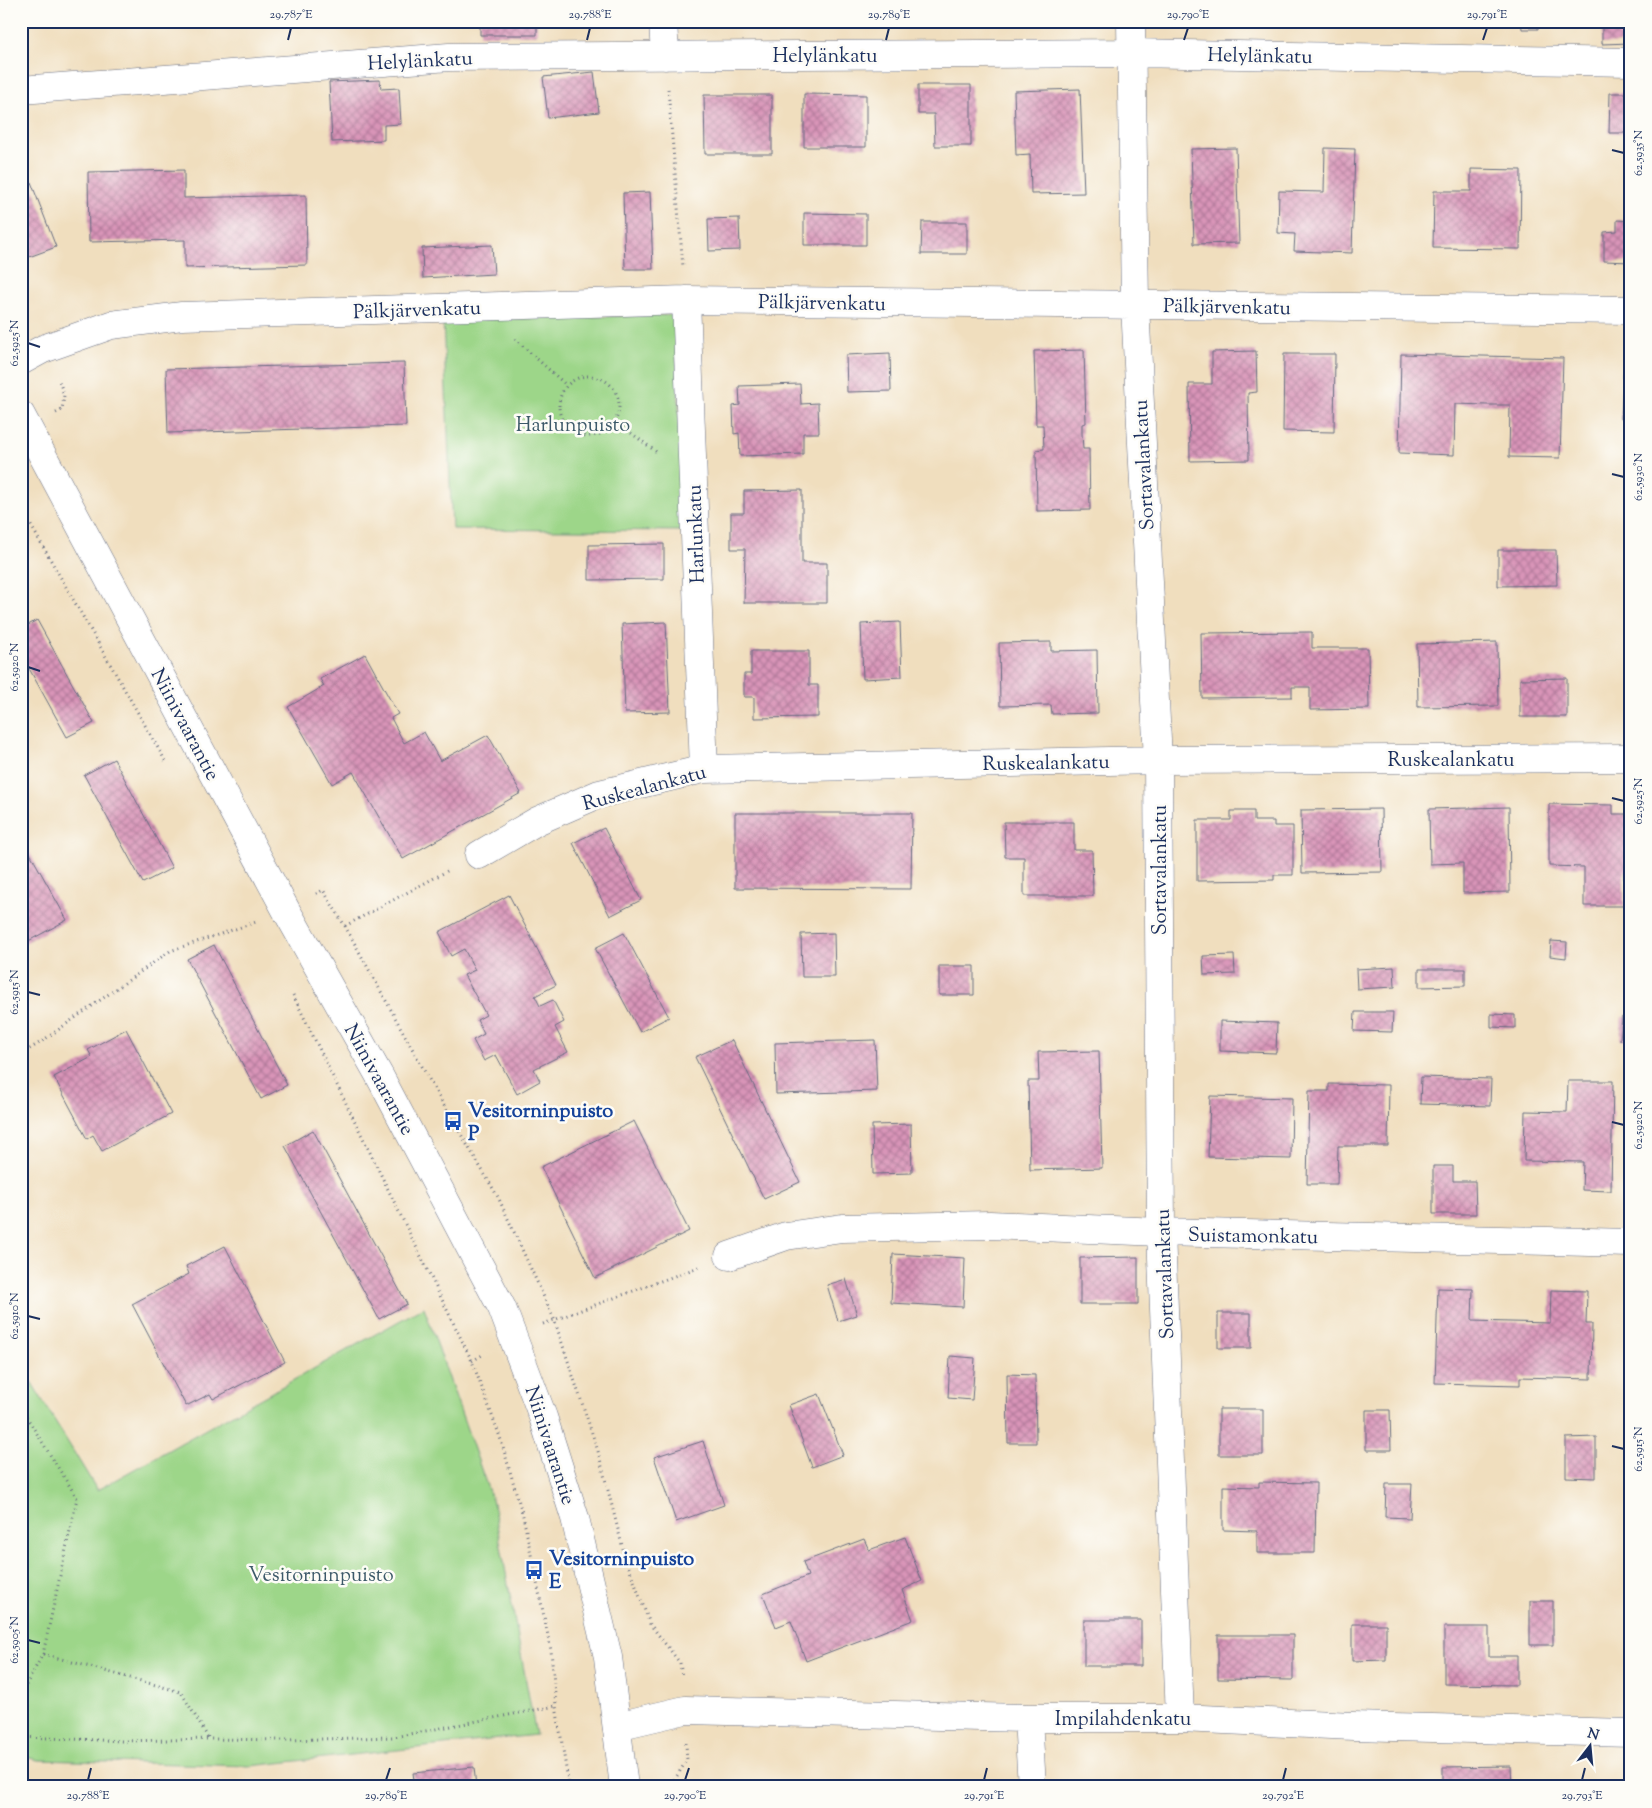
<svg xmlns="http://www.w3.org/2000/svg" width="1652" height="1808" font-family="'Sorts Mill Goudy',serif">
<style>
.green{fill:#9dd689;stroke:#5c8274}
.building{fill:url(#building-cross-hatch)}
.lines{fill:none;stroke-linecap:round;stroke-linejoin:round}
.minor-casing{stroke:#666c80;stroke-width:29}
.secondary-casing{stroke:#666c80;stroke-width:29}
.path{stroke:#666c80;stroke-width:3;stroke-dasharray:1 4;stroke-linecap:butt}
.minor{stroke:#fff;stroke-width:28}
.secondary{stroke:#fff;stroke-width:28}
.ticks{fill:none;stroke:#1b2f5e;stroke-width:2}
.labels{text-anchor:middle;stroke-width:5;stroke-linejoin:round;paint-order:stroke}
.street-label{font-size:20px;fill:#1b2f5e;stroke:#fdfcf7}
.park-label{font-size:20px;fill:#3c5969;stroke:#fdfcf7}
.transit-label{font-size:20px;font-weight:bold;fill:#164399;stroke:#fdfcf7;text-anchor:start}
.neatline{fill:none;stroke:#1b2f5e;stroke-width:2}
.ticks-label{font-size:12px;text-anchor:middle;fill:#1b2f5e}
</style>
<defs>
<pattern id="building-cross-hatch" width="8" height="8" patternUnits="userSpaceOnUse" patternTransform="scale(1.25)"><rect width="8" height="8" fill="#d994b8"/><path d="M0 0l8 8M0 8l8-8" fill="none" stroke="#af7999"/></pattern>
</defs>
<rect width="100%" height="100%" fill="#fdfcf7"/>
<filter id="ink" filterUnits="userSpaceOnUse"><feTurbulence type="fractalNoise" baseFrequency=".02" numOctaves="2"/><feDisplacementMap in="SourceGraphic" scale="10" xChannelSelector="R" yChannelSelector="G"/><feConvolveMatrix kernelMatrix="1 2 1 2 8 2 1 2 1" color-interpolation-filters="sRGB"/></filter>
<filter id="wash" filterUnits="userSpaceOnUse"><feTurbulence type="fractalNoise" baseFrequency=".0096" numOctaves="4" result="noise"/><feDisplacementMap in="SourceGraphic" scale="20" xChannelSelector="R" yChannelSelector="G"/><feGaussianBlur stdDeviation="1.12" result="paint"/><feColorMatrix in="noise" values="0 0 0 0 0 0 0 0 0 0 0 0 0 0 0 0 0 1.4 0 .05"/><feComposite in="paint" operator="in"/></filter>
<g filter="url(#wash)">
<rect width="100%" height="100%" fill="#f0debe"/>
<path class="green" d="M675,315L684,531L452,529L443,320Z
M424,1307L493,1503L536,1735L250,1766L38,1760L21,1756V1365L97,1490Z"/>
<g id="blocks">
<path class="building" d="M480,21H537V35H480Z
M1521,21H1538V29H1522Z
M1602,21H1631V43L1602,44Z
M594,72L599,112L548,118L543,77Z
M380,80L381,89L399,88L401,124L384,125V140L332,142L329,82Z
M918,85H971V146H935L934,114H918Z
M1080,89L1084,193L1031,194L1030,154L1016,155L1014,91Z
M1610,93H1631V133H1609Z
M804,94L866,95V147H804Z
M704,95H772V154H705Z
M1236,148L1239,243L1194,244L1191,149Z
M1325,148L1355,149L1352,253L1294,251L1295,234L1278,233L1279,191L1324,192Z
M21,156L56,247L29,257L21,238Z
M1471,169L1521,170L1520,249L1433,248L1434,191H1471Z
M184,170V198L306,195L307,265L185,268V240L89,242L88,172Z
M650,192L653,269H625L623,193Z
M804,213L866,214V245H804Z
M739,218L740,250L709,251L708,219Z
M1617,220L1631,221V262L1604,261V232L1617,231Z
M922,222H967V254H921Z
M492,245L494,274L423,278L422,248Z
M1084,350L1086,423L1082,424V434L1083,449H1089L1090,510L1037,511L1036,450L1044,449L1043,425H1036L1034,351Z
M1256,351L1257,392L1248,393L1249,460L1190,461L1189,384H1212V352Z
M890,353L891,391L847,392L846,355Z
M1284,354H1335L1334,432L1283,431Z
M1401,354L1563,358L1560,458L1509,457L1510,405H1487L1455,404L1454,455L1399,453Z
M1624,362H1631V420L1621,419Z
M404,363L406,426L168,433L166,369Z
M800,384L801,404L818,403L819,433H803V454L740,456L739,433L734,434L733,406L740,405L739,386Z
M802,490V563H827V603H744L745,549H731V513H744V491Z
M664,544V579L589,580V545Z
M1498,550H1556L1557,585L1498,586Z
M37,620L94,723L67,737L21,654V629Z
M666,622L670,712L625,713L622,624Z
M900,622L902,677L863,679L861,624Z
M1312,632V648H1368L1369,709L1310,710V687H1292V697L1202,698L1201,633Z
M1051,642V651L1097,650L1098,713L1052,714L1051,705L1000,706L999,643Z
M1497,642L1498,706L1418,707L1417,644Z
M751,651H809V685H818V717L754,718V697H744V674H751Z
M365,654L398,714L391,718L404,743L424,732L440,761L488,735L521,793L403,859L353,772L332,784L288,707L324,686L320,679Z
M1567,678V717H1520V679Z
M114,759L172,868L143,883L84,775Z
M1549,804L1613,805V814H1631V871H1624V906H1584V867L1549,866Z
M1509,807L1510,892L1463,893V863L1430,864L1429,809Z
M1381,809L1382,872L1302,873L1301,810Z
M1231,811H1254V821H1274V826H1293V875H1274V880L1197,881V820H1231Z
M735,813H912L911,889L735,888Z
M1004,822H1074V850H1092L1093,896H1024V857H1005Z
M604,828L641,900L610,916L573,843Z
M21,837L67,920L21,945Z
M509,895L556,985L535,996L540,1006L553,1000L564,1022L555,1027L568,1052L534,1069L540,1081L517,1094L496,1055L484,1061L473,1040L484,1034L477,1020L486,1015L464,975L475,970L464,949L451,956L439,932Z
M624,933L669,1017L640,1032L595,948Z
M834,933L835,977H802L801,934Z
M1551,941L1567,942L1566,958L1550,956Z
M214,945L287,1085L261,1099L187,959Z
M1234,955L1235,974L1204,975L1203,956Z
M939,966H974V995H939Z
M1394,967L1395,987L1357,989L1356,969Z
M1419,969H1465V986L1419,987Z
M1355,1012H1393L1392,1032L1354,1031Z
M1491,1014L1515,1015V1028L1491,1027Z
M1622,1017H1631V1041L1620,1040Z
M1220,1021L1277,1023L1276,1053L1220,1051Z
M126,1029L171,1114L102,1151L93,1135L87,1139L54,1077L92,1057L88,1050Z
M732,1040L800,1182L764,1199L695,1057Z
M875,1040L877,1091L776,1094L775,1043Z
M1099,1051L1102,1168L1030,1170L1028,1081H1039L1038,1052Z
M1421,1077L1491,1079L1490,1106L1420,1104Z
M1568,1081H1613L1611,1191L1582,1190L1583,1162L1524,1161L1525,1111L1567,1112Z
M1329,1084L1389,1085L1388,1146H1338L1337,1184H1307L1309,1091H1329Z
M1210,1096L1292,1098L1291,1159L1208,1157Z
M634,1121L689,1231L595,1278L541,1167Z
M911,1124L912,1173L873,1174L872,1125Z
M313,1130L407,1304L379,1319L285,1146Z
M1433,1166H1453V1181H1475L1476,1214H1433Z
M225,1246L285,1362L213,1399L210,1394L186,1406L132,1304L189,1274L186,1266Z
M893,1254L965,1258L963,1307L891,1303Z
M1138,1257V1304H1080V1258Z
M846,1279L857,1315L838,1321L827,1285Z
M1438,1288L1473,1289L1472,1321L1550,1323L1551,1290L1587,1291L1586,1324H1592L1591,1379L1520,1377V1385L1435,1383Z
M1218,1313H1251V1348H1218Z
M950,1356L975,1358L972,1400L948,1398Z
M1007,1374L1035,1375L1036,1443H1008Z
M819,1394L843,1455L812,1467L789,1405Z
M1219,1409H1263V1455H1219Z
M1366,1410H1390L1391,1450H1366Z
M1596,1437V1478L1566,1477V1438Z
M703,1441L724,1505L676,1522L654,1457Z
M1259,1482L1316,1483L1315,1553H1257V1531L1223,1530V1486L1259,1487Z
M1386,1484H1412L1410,1518L1385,1517Z
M905,1537L922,1581L902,1590L913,1620L806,1661L791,1621L776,1627L763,1594L808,1576L803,1562L864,1539L869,1550Z
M1530,1601H1553V1645H1530Z
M1084,1620H1141V1666H1084Z
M1352,1624H1386V1660L1352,1661Z
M1444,1627H1489V1656H1517V1685L1444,1684Z
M1218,1635H1293V1680L1218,1679Z
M1511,1766L1512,1787H1443V1767Z
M474,1767L476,1787H415L413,1773Z"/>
</g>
</g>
<g filter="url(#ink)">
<use href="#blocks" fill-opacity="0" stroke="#666c80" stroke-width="1"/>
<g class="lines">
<g class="minor-casing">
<path id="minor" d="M663,21L665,56
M1131,21L1135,305L1158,760L1161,1232L1180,1718
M21,90L449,57L1132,53L1631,62
M686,300L704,769
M21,361L43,349L111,325L182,316L686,300L1631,310
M479,855L537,821L599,794L704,769L1158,760L1631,758
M729,1256L786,1236L842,1228L990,1225L1161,1232L1631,1243
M1028,1718L1032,1787
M617,1726L685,1710L1028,1718H1180L1353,1726L1631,1733"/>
</g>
<g class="secondary-casing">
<path id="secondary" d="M21,415L286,910L379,1075L502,1308L543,1417L575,1518L608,1657L624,1787"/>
</g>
<path class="path" d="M668,89L683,267
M515,339L566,385
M559 406a30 30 0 1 1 60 0a30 30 0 1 1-60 0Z
M56,413L62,410L64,395L58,378
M615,421L658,453
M21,508L166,762
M316,894L323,890L345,926L436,1092L498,1197L554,1319L598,1451L625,1557L650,1624L680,1663L682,1677
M345,926L449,870
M293,995L472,1361L500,1437L523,1516L551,1650L556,1706L569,1787
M21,1054L38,1044L170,951L256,922
M543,1324L699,1267
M472,1361L484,1354
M21,1408L77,1498L43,1654L21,1694
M43,1654L181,1692L209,1739L285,1740L394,1737L556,1706
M21,1737L124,1741L209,1739
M667,1787L675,1779L687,1760L686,1743"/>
<use href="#minor" class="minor"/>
<use href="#secondary" class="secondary"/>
</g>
</g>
<path class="ticks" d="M288,40L291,28M587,40L590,28M886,40L889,28M1184,40L1188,28M1483,40L1487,28M1612,150L1624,153M28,343L40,347M1612,474L1624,477M28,667L40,671M1612,798L1624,801M28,992L40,995M1612,1122L1624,1125M28,1316L40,1319M1612,1446L1624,1449M28,1640L40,1643M88,1780L91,1768M386,1780L390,1768M685,1780L689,1768M984,1780L987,1768M1283,1780L1286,1768M1582,1780L1585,1768"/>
<defs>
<g id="bus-bare" transform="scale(1.5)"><path d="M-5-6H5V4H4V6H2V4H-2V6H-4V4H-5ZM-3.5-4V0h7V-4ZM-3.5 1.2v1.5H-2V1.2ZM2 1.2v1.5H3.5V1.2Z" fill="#1a4fb4" stroke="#fdfcf7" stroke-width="2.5" paint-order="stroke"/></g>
</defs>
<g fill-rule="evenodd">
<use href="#bus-bare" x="453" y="1121"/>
<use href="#bus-bare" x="534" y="1570"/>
</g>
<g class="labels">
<g class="street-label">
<text x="825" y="62">Helylänkatu</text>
<text transform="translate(1260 55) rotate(1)" y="7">Helylänkatu</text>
<text transform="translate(420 60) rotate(-3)" y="7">Helylänkatu</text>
<text transform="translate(822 302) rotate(1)" y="7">Pälkjärvenkatu</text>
<text transform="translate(1227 306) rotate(1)" y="7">Pälkjärvenkatu</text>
<text transform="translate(417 309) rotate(-2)" y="7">Pälkjärvenkatu</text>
<text transform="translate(1143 465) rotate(-93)" y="7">Sortavalankatu</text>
<text transform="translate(695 534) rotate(-92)" y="7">Harlunkatu</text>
<text transform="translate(186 724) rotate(62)" y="7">Niinivaarantie</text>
<text x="1451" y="766">Ruskealankatu</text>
<text transform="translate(1046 762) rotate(-1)" y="7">Ruskealankatu</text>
<text transform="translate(644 787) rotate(-15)" y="7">Ruskealankatu</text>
<text transform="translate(1159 870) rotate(-90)" y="7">Sortavalankatu</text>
<text transform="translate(380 1079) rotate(61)" y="7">Niinivaarantie</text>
<text transform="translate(1253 1235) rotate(1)" y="7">Suistamonkatu</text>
<text transform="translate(1164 1274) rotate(-92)" y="7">Sortavalankatu</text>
<text transform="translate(551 1445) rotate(72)" y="7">Niinivaarantie</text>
<text x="1123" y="1725">Impilahdenkatu</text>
</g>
<g class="park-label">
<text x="573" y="431">Harlunpuisto</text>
<text x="321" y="1581">Vesitorninpuisto</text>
</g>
<g class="transit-label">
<text x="468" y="1117">Vesitorninpuisto<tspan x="468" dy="23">P</tspan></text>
<text x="549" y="1565">Vesitorninpuisto<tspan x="549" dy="23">E</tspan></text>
</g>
</g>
<rect width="1652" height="1808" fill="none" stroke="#fdfcf7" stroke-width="55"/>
<g transform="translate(1590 1746) rotate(16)" stroke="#fdfcf7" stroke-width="4" paint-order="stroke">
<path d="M0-4L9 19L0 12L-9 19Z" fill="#1b2f5e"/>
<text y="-8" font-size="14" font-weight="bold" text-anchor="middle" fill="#1b2f5e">N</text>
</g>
<rect x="28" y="28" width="1596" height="1752" class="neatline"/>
<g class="ticks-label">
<text x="291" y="18">29.787°E</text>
<text x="590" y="18">29.788°E</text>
<text x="889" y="18">29.789°E</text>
<text x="1188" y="18">29.790°E</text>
<text x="1487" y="18">29.791°E</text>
<text transform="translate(1638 153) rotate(-90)" y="4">62.5935°N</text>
<text transform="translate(14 343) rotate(-90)" y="4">62.5925°N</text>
<text transform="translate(1638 477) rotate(-90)" y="4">62.5930°N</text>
<text transform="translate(14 667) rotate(-90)" y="4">62.5920°N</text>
<text transform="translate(1638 801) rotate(-90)" y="4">62.5925°N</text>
<text transform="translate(14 992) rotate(-90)" y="4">62.5915°N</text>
<text transform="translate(1638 1125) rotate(-90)" y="4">62.5920°N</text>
<text transform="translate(14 1316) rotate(-90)" y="4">62.5910°N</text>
<text transform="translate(1638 1449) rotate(-90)" y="4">62.5915°N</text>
<text transform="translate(14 1640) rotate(-90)" y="4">62.5905°N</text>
<text x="88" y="1799">29.788°E</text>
<text x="386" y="1799">29.789°E</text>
<text x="685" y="1799">29.790°E</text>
<text x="984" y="1799">29.791°E</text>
<text x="1283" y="1799">29.792°E</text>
<text x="1582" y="1799">29.793°E</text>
</g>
</svg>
